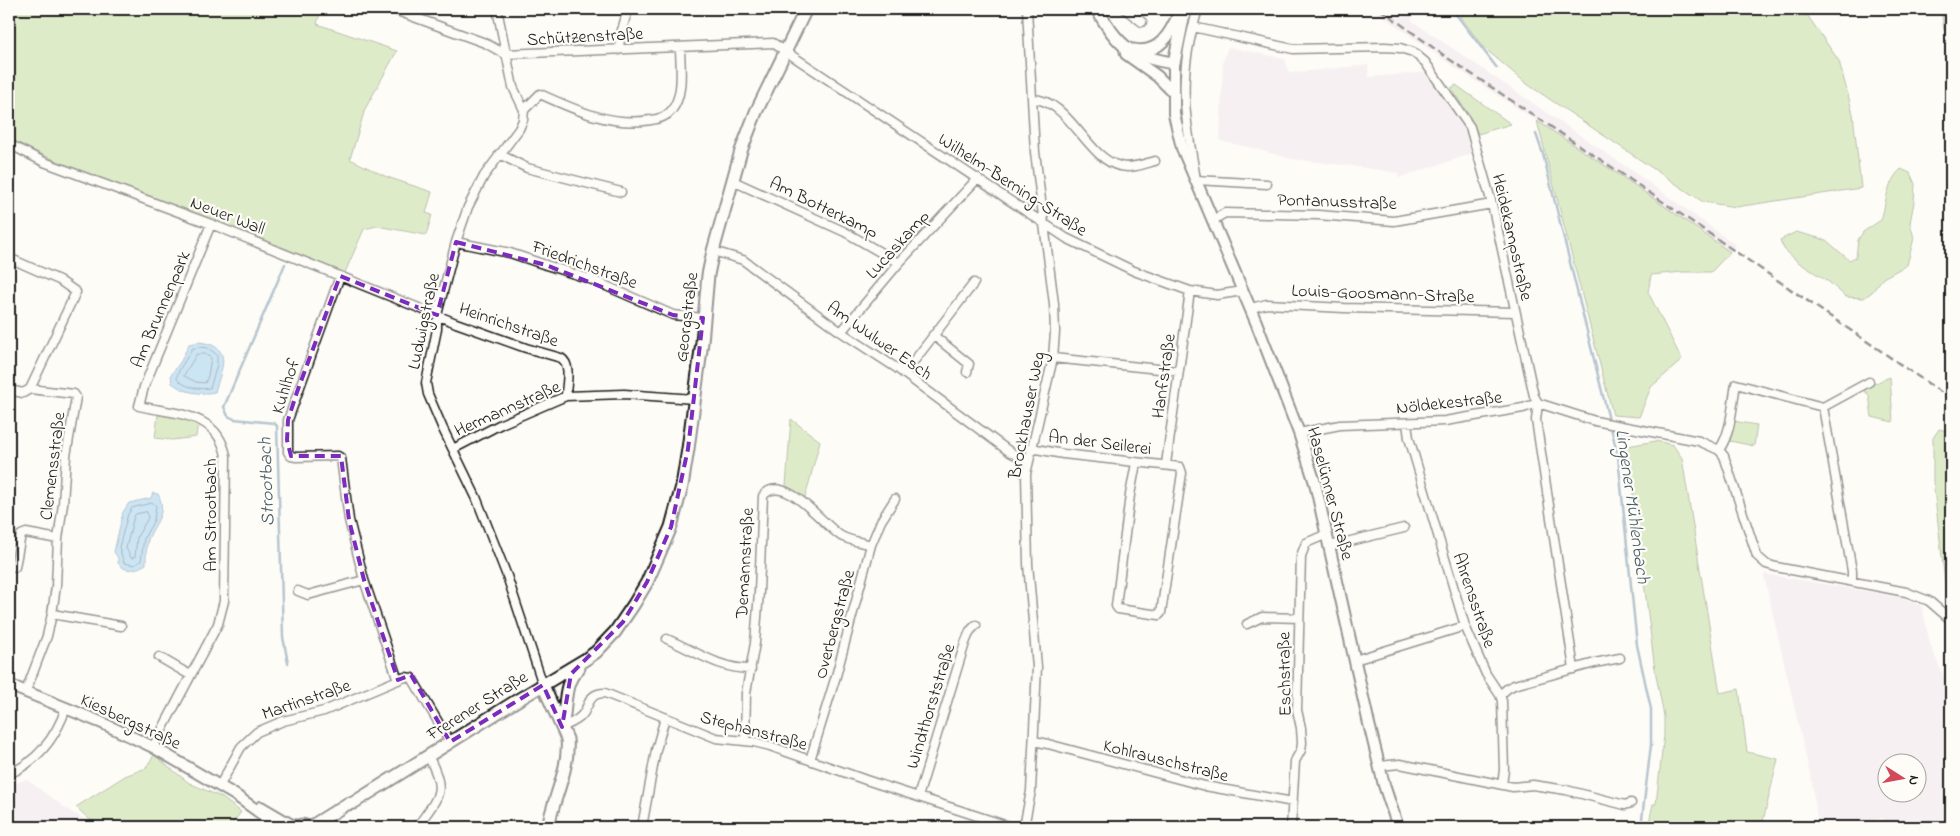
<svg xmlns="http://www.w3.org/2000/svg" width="1960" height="836" font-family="'Indie Flower',sans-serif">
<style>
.built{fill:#f0e2ea;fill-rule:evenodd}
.green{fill:#b9d78f;stroke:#6a7a56}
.water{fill:#90c9ef;stroke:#62849b}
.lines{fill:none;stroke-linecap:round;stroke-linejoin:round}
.shore{stroke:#4a6170;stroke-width:1}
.stream{stroke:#62849b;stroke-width:2.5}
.minor-casing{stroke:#1c1c1c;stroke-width:11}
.tertiary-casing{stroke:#1c1c1c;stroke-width:14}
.secondary-casing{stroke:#1c1c1c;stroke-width:15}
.minor{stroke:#fdfcf7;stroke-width:8}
.tertiary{stroke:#fdfcf7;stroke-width:10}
.secondary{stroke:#fdfcf7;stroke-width:11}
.rail{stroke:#1c1c1c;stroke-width:2.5;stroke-dasharray:8 4;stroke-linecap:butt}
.marked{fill:none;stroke:#7b2cbf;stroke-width:4;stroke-dasharray:10 6;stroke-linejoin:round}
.labels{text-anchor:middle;stroke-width:4.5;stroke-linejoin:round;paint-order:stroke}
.street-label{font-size:18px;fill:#1c1c1c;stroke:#fdfcf7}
.water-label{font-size:19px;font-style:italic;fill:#455966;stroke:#fdfcf7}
</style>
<rect width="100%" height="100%" fill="#fdfcf7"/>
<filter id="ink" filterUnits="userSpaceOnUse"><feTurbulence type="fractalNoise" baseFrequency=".02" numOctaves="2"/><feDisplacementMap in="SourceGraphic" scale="10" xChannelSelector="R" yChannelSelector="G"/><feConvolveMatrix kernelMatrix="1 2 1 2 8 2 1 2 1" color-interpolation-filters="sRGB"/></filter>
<g filter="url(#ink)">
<path class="built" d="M1373,9H1413L1412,21L1634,172L1736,245L1730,252L1627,180L1447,62Z
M1228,47L1285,59L1289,73L1368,65L1369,77L1429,72L1465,130L1474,153L1398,178V173L1352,166L1292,159L1252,148L1220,141L1223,61Z
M1765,574L1901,597L1922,606L1930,644L1951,694V827H1886L1883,818L1840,827H1823L1818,825L1812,783L1764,576ZM1888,764H1918V794H1888Z
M26,779L71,812L99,827H9V786Z"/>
<path class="green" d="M9,9H321L317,24L397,51L365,109L350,159L387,177L432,192L426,213L432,215L426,235L377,226L364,229L343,277L106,182L9,140Z
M1469,9H1803L1839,61L1853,114L1861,188L1736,207L1703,202L1527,84L1483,47L1460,16Z
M1941,9H1951V29L1944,30Z
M1456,85L1511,124L1478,134L1469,115L1451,88Z
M1537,121L1627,180L1730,252L1711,272H1683L1651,275L1648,292L1682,360L1651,387L1639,417L1613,415Z
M1901,169L1910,173L1915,184L1914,202L1910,223L1914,238L1907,265L1883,278L1872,292L1864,298L1846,297L1829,282L1798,262L1784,249L1780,240L1796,232L1826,240L1849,260L1856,257L1858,240L1863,232L1881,220C1887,201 1886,183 1901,169Z
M1890,377L1893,422L1872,417L1869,395L1862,389Z
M158,415L198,422L196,437L172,440L155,438Z
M791,419L820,441L805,498L786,486Z
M1733,421L1757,425L1754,446L1730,441Z
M1939,429L1951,432V605L1947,599L1933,481V438Z
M1656,441L1673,445L1682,458L1720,693L1739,689L1747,752L1778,759L1762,825L1758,824L1760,827H1648L1653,804H1656L1664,735V716L1655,670L1627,446Z
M154,755L189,783L221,797L241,812L230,827H104L89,819L76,807L125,776L146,768Z"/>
<path class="water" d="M199,342C234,346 222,368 215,392C199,395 185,393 172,383L171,375L181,361L189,344Z
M153,493L158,494C168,514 154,523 148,540C146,547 146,556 146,564C136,570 125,573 118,563V558L114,552L123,512L129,503L151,498Z"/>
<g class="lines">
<path class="shore" d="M199,347L208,348L217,355V365L210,388C199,390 184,387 177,379C176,371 188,358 192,349Z
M197,354H205L211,358L208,376L205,383L196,382L184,376Z
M153,503L156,506L154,520L144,538L141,561L134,565L124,563L119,547L128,514L132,508Z
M147,512L148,518L137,537L135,557L131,558L126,548L134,516L136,514Z"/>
<path class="stream" d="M1452,9L1497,68
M1536,134L1543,154L1618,456L1637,645L1651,709V745L1641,827
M285,264L224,407L228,416L234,419L274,423L277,426L283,637L288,663"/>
<g class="minor-casing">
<path id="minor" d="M392,9L485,43L505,54L773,43L1066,238L1134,271L1190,291L1217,295L1243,291
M497,9L513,87L524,110L523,120L519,129L484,176L468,207L456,242L437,315V329L426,383L428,394L443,429L476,497L507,576L543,685
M1125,9L1142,22
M1198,9C1189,38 1183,69 1185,100C1186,127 1192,153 1196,180L1267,184
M1193,27L1293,49L1385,47L1400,48L1413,52L1425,62L1470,127L1492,204L1534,396L1538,403L1536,420L1574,669
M619,50L620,37L628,9
M1032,99C1069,99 1087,159 1120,166C1131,169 1144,164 1155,161
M524,110L540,94C575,110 612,127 651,120C659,119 666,117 671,111C685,95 680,65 680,47
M9,144L44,162L211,224L456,323L526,348L561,358C572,365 566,384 566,396
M499,154L527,168L621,192
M733,181L845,232L899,263
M1213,220L1225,213L1318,215L1394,221L1492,204
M456,242L510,253L546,265L590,279L673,315L703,318
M713,251L743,260L841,332L898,369L1010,452L1028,461
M9,258L59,280L76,292L30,389
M340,276L288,420V452L291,456L296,457L338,456L341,458L349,520L364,580L398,680L405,677L412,678L450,742
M1251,308L1267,304L1344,308L1515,312
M841,332L899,263L978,178
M933,335L969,364L967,372
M1053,358L1178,371
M904,374L974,283
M9,390L23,393L30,389L74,394L76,397L66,456L63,504L58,539L56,586L52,614L47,636L26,691
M1823,407L1852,571V581
M1407,423L1409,438L1465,626L1486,674L1500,695L1502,701L1504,770L1502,785
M1299,433L1340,425L1445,421L1523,408L1538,403L1595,421L1699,441L1719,450L1724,456L1757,556L1766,564L1776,567L1906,592L1929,601L1951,620
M1031,448L1063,454L1180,467L1182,473L1161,613L1159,615L1118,609L1116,606L1130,495L1136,463
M453,449L501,424L566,396L624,394L694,399
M1719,450C1732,432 1732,405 1736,384L1823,407L1869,382
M1166,464L1190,291
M1330,546L1404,528
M15,567L21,535L26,533L58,539
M298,591L308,595L364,580
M52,614L121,626
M1247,624L1262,617L1299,618
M667,639C695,651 719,669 751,669
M159,657L190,675
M1355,660L1465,626
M1500,695L1508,688L1514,685L1595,663L1620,658
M562,727C569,724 578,721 583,714C590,703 589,693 605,693L716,738L754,742L770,746L866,780L1011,827
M745,741L746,693L755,643L759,592L763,496C783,470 825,527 841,536C850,541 861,542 871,545
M1034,741L1048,744L1205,786L1293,802
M153,747L218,624L224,601L226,456C218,412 174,414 139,406L144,387L211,224
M810,760L836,676L871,545L881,521L895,499
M1379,766L1400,764L1513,787L1533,785L1566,790L1625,805L1631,803
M9,774C38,761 56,737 66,708
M220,785L241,747L257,732L283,721L324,711L398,680
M918,797L965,643L970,631L976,625
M417,827C438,797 448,792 428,756
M642,827L656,750L665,718
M1024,827L1031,791L1037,667L1028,564L1026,474L1053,358L1055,332L1054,304L1035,152L1027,9
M1291,827L1295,761L1301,750L1302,743L1301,728L1297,710L1301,556L1306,543L1327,534"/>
</g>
<g class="tertiary-casing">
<path id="tertiary" d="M1125,48L1126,54L1157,76L1173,92
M1174,63V114L1182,148L1256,322L1299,433L1315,483L1369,724L1384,785L1398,827
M9,685L100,722L153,747L235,795L280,827
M261,807L290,824L297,826"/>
</g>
<g class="secondary-casing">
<path id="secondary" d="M1097,9C1118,47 1131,57 1174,63L1185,9
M1134,50C1159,55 1171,33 1179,14
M543,685L567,739C570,768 553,799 548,827
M562,727C567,707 562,683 579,668
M295,827L302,825L311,827
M310,827L347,804L353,803L516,701L586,659L596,652L615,632L634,604L647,582L671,527L682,486L688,449L702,342L708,275L713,251L741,151L756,112L806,9"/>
</g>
<use href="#minor" class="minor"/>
<use href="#tertiary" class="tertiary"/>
<use href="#secondary" class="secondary"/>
<path class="rail" d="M1380,9L1449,59L1628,178L1951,399"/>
</g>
</g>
<path d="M0 0H1960V836H0ZM456,242L546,265L673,315L703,318L688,449L671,527L647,582L623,622L571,674L562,727L543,685L450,742L411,675L398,680L364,580L349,520L341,456H291L287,440L288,420L297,392L340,276L437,315Z" fill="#fdfcf7" fill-opacity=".55" fill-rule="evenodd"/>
<path class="marked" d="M456,242L546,265L673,315L703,318L688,449L671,527L647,582L623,622L571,674L562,727L543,685L450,742L411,675L398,680L364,580L349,520L341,456H291L287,440L288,420L297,392L340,276L437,315Z"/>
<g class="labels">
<g class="street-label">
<text transform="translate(585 36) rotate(-3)" y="6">Schützenstraße</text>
<text transform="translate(1013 184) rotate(33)" y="6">Wilhelm-Berning-Straße</text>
<text transform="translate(1337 201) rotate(2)" y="6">Pontanusstraße</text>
<text transform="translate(824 207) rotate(26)" y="6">Am Botterkamp</text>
<text transform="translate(228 215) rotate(21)" y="6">Neuer Wall</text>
<text transform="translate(1513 237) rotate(77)" y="6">Heidekampstraße</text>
<text transform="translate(897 244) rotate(-48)" y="6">Lucaskamp</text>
<text transform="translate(585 264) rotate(20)" y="6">Friedrichstraße</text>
<text transform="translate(1383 293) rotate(2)" y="6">Louis-Goosmann-Straße</text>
<text transform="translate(160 309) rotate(-67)" y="6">Am Brunnenpark</text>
<text transform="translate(686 317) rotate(-83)" y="6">Georgstraße</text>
<text transform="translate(423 321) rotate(-78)" y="6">Ludwigstraße</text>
<text transform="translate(509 324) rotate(19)" y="6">Heinrichstraße</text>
<text transform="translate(880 340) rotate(35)" y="6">Am Wulwer Esch</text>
<text transform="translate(1163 376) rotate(-82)" y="6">Hanfstraße</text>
<text transform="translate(285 386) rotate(-72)" y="6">Kuhlhof</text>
<text transform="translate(1449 402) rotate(-6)" y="6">Nöldekestraße</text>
<text transform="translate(507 408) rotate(-24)" y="6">Hermannstraße</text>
<text transform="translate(1026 415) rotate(-79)" y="6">Brockhauser Weg</text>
<text transform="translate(1100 442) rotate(7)" y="6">An der Seilerei</text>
<text transform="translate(52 466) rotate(-83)" y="6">Clemensstraße</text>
<text transform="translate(1331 493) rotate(75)" y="6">Haselünner Straße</text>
<text transform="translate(210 515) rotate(-90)" y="6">Am Strootbach</text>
<text transform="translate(744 563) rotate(-87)" y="6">Demannstraße</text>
<text transform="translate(1475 600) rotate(71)" y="6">Ahrensstraße</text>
<text transform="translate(834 624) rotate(-75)" y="6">Overbergstraße</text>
<text transform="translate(1284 674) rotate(-91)" y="6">Eschstraße</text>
<text transform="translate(306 699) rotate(-19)" y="6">Martinstraße</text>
<text transform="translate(477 705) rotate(-32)" y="6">Frerener Straße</text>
<text transform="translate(930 706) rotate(-73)" y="6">Windthorststraße</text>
<text transform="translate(131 721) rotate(25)" y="6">Kiesbergstraße</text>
<text transform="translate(754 730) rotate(15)" y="6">Stephanstraße</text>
<text transform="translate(1166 760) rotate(14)" y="6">Kohlrauschstraße</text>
</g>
<g class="water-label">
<text transform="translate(265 482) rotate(-92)" y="7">Strootbach</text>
<text transform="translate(1634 506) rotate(82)" y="7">Lingener Mühlenbach</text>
</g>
</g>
<rect width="1960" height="836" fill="none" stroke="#fdfcf7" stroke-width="30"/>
<rect x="15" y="15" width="1930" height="806" fill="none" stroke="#1c1c1c" stroke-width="2" filter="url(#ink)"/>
<g transform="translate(1902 778) rotate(101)"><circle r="24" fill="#fdfcf7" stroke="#a3a29f"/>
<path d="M0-4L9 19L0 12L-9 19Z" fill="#d1495b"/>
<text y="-8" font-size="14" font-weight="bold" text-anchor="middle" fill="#1c1c1c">N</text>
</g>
</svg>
